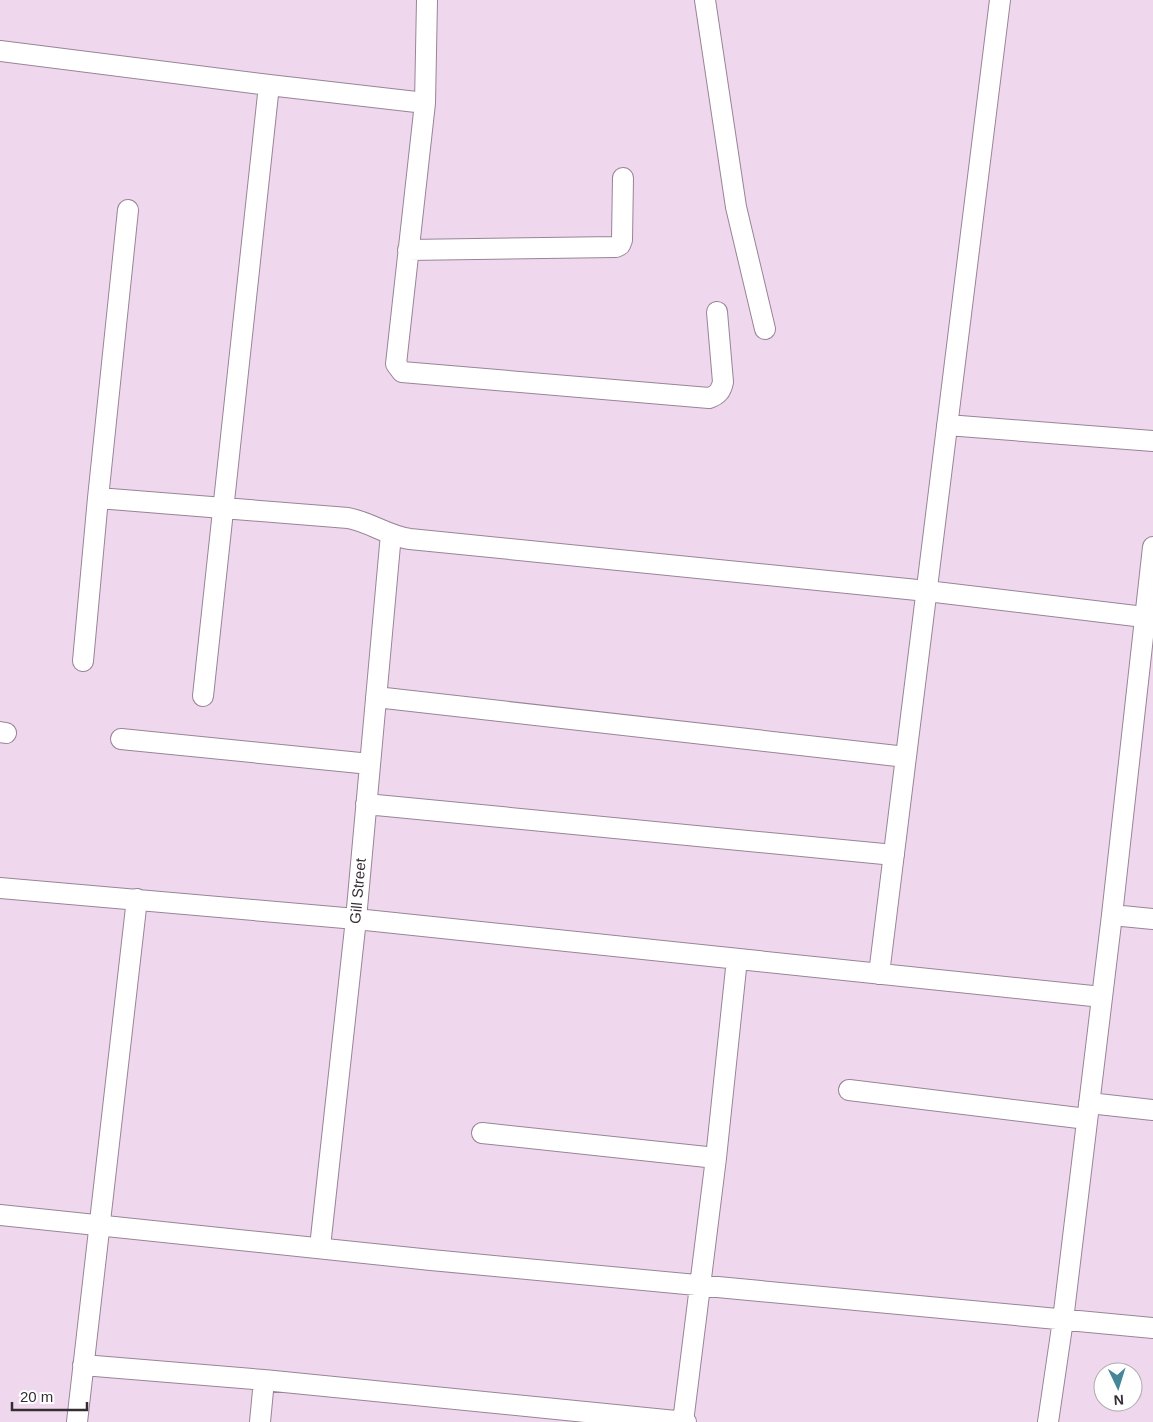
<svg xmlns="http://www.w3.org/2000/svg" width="1153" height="1422" font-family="Arial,sans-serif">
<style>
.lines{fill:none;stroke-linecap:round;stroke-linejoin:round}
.street-casing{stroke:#998497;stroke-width:22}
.street{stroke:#fff;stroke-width:20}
.labels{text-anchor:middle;stroke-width:4.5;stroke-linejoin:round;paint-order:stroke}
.street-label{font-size:15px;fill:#352c34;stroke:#fff}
</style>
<rect width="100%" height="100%" fill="#efd8ed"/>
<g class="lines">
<g class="street-casing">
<path id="street" d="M427,0L425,103L396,364L402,372L709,398C718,395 721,391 723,382L717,312
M705,0L736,207L765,329
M0,51L269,85L425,103
M408,250L616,247L620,245L622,240L623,178
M947,425L1153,441
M98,498L348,518C370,522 388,536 410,539L927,591L1144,617
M83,661L98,498L128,210
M203,696L269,85
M376,697L906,757
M0,732L6,733
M121,739L370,764
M366,804L894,855
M0,888L356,919L1102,997
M1112,915L1153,919
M879,974L1000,0
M849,1090L1087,1119
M1089,1103L1153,1110
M482,1133L716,1158
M0,1215L431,1260L1153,1328
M320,1247L356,919L391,534
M83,1365L264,1380L686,1422
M77,1422L137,899
M260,1422L264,1380
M683,1422L716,1158L737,959
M1048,1422L1063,1320L1112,915L1153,547"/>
</g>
<use href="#street" class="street"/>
</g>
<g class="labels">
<g class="street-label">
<text transform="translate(358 891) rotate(-85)" y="5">Gill Street</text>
</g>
</g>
<g transform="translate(1118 1387) rotate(176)"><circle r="24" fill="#ffffff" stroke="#aeabae"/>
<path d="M0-4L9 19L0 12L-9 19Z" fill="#458798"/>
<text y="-8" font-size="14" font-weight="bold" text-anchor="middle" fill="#352c34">N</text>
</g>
<path d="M12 1402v8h75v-8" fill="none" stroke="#352c34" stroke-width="2.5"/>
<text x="20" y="1402" font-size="15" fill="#352c34" stroke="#ffffff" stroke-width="4" paint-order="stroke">20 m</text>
</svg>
